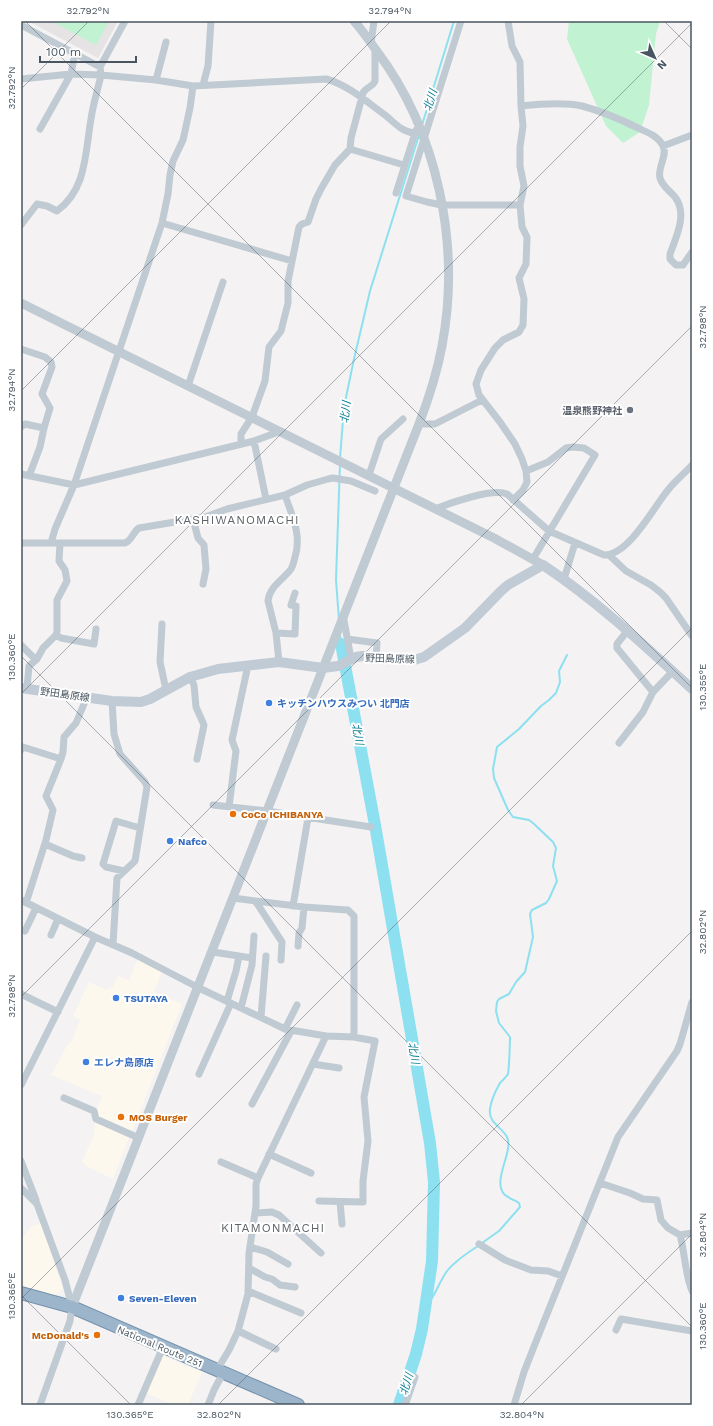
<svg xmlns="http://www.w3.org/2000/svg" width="713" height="1426" font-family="'Work Sans','Noto Sans JP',sans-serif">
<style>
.commercial{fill:#fdf8ed}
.education{fill:#e5e3e4}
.green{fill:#c1f2d1}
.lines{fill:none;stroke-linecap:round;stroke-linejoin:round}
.stream{stroke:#8ce0f0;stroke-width:2}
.river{stroke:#8ce0f0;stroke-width:12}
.trunk-casing{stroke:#7492ae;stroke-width:14}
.minor{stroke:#c0cad2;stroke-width:7}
.tertiary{stroke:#c0cad2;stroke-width:9}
.secondary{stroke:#c0cbd6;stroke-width:10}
.trunk{stroke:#9db5ca;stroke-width:12}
.ticks{fill:none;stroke:#495661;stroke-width:1;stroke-opacity:0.45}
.worship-dot{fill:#6b7280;stroke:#fff;stroke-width:1.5}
.shop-dot{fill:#3f7fe0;stroke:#fff;stroke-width:1.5}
.food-dot{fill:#e8710a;stroke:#fff;stroke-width:1.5}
.labels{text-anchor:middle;stroke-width:4;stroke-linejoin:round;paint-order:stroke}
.worship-label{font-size:10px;font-weight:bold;fill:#5b616d;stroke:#fff;text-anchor:end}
.street-label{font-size:10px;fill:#495661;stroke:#fff}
.shop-label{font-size:10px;font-weight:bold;fill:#366cbe;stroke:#fff;text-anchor:start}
.food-label{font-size:10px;font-weight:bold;fill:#c56008;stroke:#fff;text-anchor:start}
.water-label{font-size:11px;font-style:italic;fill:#097e94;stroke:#fff}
.quarter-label{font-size:12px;letter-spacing:1px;fill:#5e6367;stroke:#fff}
.neatline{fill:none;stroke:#495661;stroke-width:1.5}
.ticks-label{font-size:10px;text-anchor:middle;fill:#495661}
</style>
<rect width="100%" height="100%" fill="#f4f2f2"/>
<path class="commercial" d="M138,959L162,972L154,992L182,1004L132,1132L99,1117L96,1110L102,1096L51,1075L65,1049L73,1038L80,1020L73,1016L89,982L106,990L113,987L118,976L129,980Z
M95,1121L129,1138L113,1179L86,1166V1165L82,1162L94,1134Z
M41,1224L63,1289L53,1296L21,1288V1239L33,1225Z
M163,1356L202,1372L188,1405H170V1403L146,1393Z"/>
<path class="education" d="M28,21H118L98,58Z"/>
<path class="green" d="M51,21H109L96,45Z
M569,21H660L656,34L649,105L640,132L623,143L606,126L567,39Z"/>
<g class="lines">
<path class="stream" d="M422,125L454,21
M340,458L344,407L354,359L370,291L419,135
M339,620L336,580L340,464
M340,636L341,644
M482,1243L499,1231L520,1207L519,1203C514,1200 508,1198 504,1194C492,1180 514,1151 507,1137C502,1127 488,1123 490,1109C491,1101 496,1090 500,1083C503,1080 506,1077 508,1074C509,1070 510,1042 510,1037L499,1023L496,1011L497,1002L499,999L509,994L516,982L525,972L533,937L530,914L532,910L546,903L549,899L557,881L553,866L556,848L553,842L533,823L529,820L513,817L508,810L494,778L493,769L497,747L519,729L541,706L549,700L556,693L560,682L559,671L567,655
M426,1306C435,1297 439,1282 447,1271C455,1261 467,1253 478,1246"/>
<path class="river" d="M341,644L375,825L430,1143L434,1182L432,1261L422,1329L416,1354L399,1405"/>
<g class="trunk-casing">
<path id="trunk" d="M21,1293L72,1307L298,1405"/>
</g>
<path class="minor" d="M461,21L406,196L427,202L442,205H520
M508,21L512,46L520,62L521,106L523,126L520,147V166L524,186L520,205L522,227L527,237L526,264L519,278L524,299L523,325L519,332L503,340L495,348L481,370L476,384L479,395L500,422L515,444L522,459L526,471L527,482L523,490L513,500
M21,25L100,67
M371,43L374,21
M21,79L71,74L101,75L156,80L193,86L326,79C348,85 367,102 385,115C395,123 402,132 414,133
M156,80L166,42
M203,85L208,66L211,21
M521,106C540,104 563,102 582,106C601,111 620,119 638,128C647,132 658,136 663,146C668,156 657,167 660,178C662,186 670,191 675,197C688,214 676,237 670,254V259L676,265H683L692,252
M40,129L71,74L75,53
M663,146L692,135
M350,149L404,165
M396,193L416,130
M162,223L292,261
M21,225L37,204L47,206L57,211C87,189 85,153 91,119C93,104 98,89 101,75L100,67L125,21
M21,349L45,357L51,362L52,367L42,394L50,408L44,428L40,447L29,476
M188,386L223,282
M419,424H435L482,400
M21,427L25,424L44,428
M254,441L266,499
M241,443V434L252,417L265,381L269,347L281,331L288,303V281L299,227L302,224L308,222L316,199L321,189L335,165L350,149L351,138L363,93C366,87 373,87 375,81V49
M526,471L548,462L566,448L573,447L584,448L595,455L533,559
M21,474L74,485L254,441L281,431
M369,475L381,439L403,419
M435,509C450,503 492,488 507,494L549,531L604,555C629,555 653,508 668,490C675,481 684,474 692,465
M193,519L198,538L204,545L206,569L203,584
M21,543H125C132,540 133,532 139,528L205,517L227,509L285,495L307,485L328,479L333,478L351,481L375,491
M51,543L55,529L74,485L162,223L168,194L170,175L173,161L183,140L190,108L193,86
M609,555L626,571L651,585L660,592L666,598L692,636
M564,579L575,543
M343,615L351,659
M162,624L160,662L166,690
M628,630L617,644V648L653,692
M276,633L295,634L296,606L291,605L295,593
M56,635L61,638L94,644L96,629
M347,639L377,643L376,657
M21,645L32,656L37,659
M279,662L276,633L268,601C269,587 283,580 291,569C293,566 294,561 295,557C302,535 292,516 285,495
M190,677L194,685L196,707L204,725L197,759
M27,688L29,666L37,659L43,648L56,635L57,631V600L67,581L65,570L59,561L60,543
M112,701L114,734L120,754L145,782L147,787L135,861L117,878L113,944
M619,743L643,712L653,692L673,671
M21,750L23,747L61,759
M213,805L267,811L371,827
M229,807L236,751L232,740L248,665
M45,844L73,856L82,858
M124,871L106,867L103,864L116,821L140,828
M233,898L304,907L348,910L354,916V1037
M21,900L95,937L132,953L199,988L285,1029L326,1036L354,1037L375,1041L364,1097L368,1141L363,1181V1202L319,1201
M256,902L282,942L281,960
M26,903L46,840L53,810L46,796L61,759L63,752L64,737L76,723L87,697
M293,906L308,818
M25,931L36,908
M51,935L58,919
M298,946L299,933L302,928L304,907
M213,952L252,958
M21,994L58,1012
M227,1001L236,971L239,956
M241,1008L252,965L254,936
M261,1017L266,956
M285,1029L297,1005
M313,1064L339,1068
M199,1074L231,1003
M21,1085L95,937
M64,1098L94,1111L96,1119L139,1138
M252,1104L291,1031
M269,1154L311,1173
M21,1161L36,1200
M221,1162L258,1178
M600,1183L630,1193L643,1199L657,1200L661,1220L668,1228L680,1235L692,1233
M21,1188L37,1204L65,1280L72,1307L70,1321L40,1405
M340,1202L342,1224
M256,1213L272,1212L279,1215L321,1253
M680,1235C685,1253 685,1274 692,1291
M479,1244L505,1260L531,1270L548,1271L562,1276
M250,1247L267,1252L288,1264
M249,1268L265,1277L272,1279L280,1285L295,1287
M248,1291L301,1313
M616,1330L621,1319L692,1331
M238,1331L243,1333L276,1349Z
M217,1370L229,1350L238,1331L248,1294L249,1253L256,1206V1184L258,1178L326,1036
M138,1405L163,1347
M208,1405L214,1390L223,1373
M405,1405L415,1377
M514,1405L524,1372L535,1344L618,1137L677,1051L680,1044L692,1002"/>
<path class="tertiary" d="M21,303L494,538L543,565
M72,1307L419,424C429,398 437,373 442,346C461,245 438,132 376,50C369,40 362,30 354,21"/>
<path class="secondary" d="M21,688L112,701L141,702L150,699L190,677L218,669L279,662L323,668L338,666L356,657L362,656L414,660L424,657L465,628L501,591L508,585L543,565C597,601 644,645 692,689"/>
<use href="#trunk" class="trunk"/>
</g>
<path class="ticks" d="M25,21L692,688M664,21L692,49M21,89L89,21M21,391L391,21M21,656L692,1327M21,694L692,23M21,997L692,326M21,1295L131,1405M21,1299L692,628M218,1405L692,931M521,1405L692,1234"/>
<circle class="worship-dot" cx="630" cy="410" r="4"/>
<g class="shop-dot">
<circle cx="269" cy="703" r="4"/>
<circle cx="170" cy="841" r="4"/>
<circle cx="116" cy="998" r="4"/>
<circle cx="86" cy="1062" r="4"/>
<circle cx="121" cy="1298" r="4"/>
</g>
<g class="food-dot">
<circle cx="233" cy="814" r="4"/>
<circle cx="121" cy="1117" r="4"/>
<circle cx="97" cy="1335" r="4"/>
</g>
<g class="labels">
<g class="worship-label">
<text x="622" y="414">温泉熊野神社</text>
</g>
<g class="street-label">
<text transform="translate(390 658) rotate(2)" y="4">野田島原線</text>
<text transform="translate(65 694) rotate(8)" y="4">野田島原線</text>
<text transform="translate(160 1346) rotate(23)" y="4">National Route 251</text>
</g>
<g class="shop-label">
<text x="277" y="707">キッチンハウスみつい 北門店</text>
<text x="178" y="845">Nafco</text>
<text x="124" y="1002">TSUTAYA</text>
<text x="94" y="1066">エレナ島原店</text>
<text x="129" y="1302">Seven-Eleven</text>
</g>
<g class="food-label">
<text x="241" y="818">CoCo ICHIBANYA</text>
<text x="129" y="1121">MOS Burger</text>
<text x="89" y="1339" text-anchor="end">McDonald's</text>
</g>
<g class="water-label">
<text transform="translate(430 100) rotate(-73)" y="4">北川</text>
<text transform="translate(345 412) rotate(-83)" y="4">北川</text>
<text transform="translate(358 734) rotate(79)" y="4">北川</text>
<text transform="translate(414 1053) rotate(80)" y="4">北川</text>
<text transform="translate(406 1384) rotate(-72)" y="4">北川</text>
</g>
<g class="quarter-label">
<text x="237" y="524">KASHIWANOMACHI</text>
<text x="273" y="1232">KITAMONMACHI</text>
</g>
</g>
<rect width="713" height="1426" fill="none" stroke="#ffffff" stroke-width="44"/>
<g transform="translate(655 58) rotate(135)" stroke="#ffffff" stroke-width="3" paint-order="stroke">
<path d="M0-3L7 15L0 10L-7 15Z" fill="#495661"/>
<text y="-6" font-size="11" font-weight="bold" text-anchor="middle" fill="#495661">N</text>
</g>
<path d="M40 56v6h96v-6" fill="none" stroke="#495661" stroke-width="2"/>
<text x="46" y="56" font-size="12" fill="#495661" stroke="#ffffff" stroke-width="3" paint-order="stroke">100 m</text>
<rect x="22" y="22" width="669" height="1382" class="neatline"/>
<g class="ticks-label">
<text x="88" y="14">32.792°N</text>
<text x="390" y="14">32.794°N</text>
<text transform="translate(11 88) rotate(-90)" y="4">32.792°N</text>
<text transform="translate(702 327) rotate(-90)" y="4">32.798°N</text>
<text transform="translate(11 390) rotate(-90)" y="4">32.794°N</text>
<text transform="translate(11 657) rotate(-90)" y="4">130.360°E</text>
<text transform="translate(702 687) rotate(-90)" y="4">130.355°E</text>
<text transform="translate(702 932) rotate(-90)" y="4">32.802°N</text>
<text transform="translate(11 996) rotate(-90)" y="4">32.798°N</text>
<text transform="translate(702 1235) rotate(-90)" y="4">32.804°N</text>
<text transform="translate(11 1296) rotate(-90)" y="4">130.365°E</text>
<text transform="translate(702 1326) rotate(-90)" y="4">130.360°E</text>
<text x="130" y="1418">130.365°E</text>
<text x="219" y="1418">32.802°N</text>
<text x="522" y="1418">32.804°N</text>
</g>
</svg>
